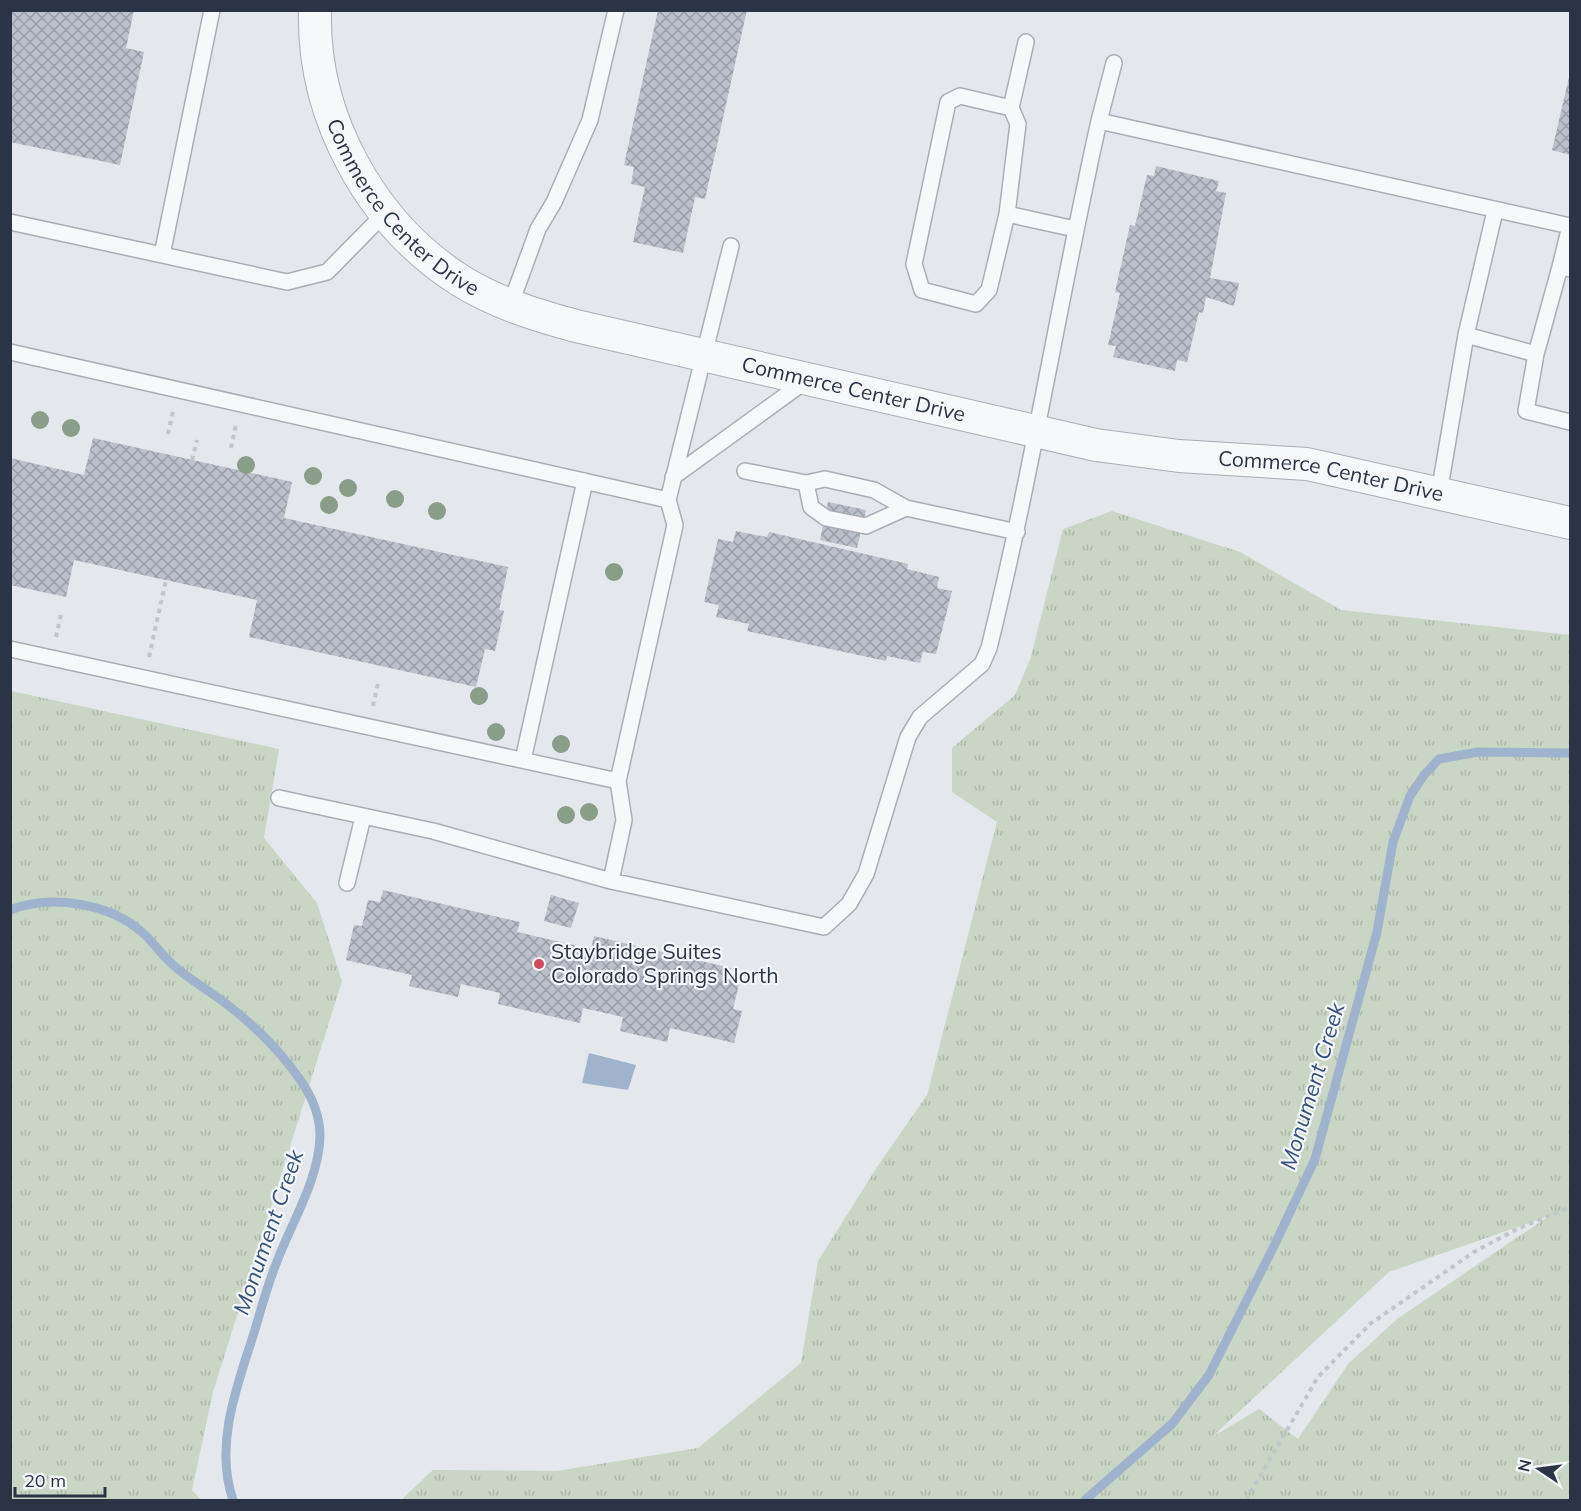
<svg xmlns="http://www.w3.org/2000/svg" width="1581" height="1511" font-family="Mulish,sans-serif">
<style>
.grass{fill:url(#grass-tufts);fill-rule:evenodd}
.water{fill:#9fb4cc}
.lines{fill:none;stroke-linecap:round;stroke-linejoin:round}
.stream{stroke:#9fb4cc;stroke-width:9}
.building{fill:url(#building-cross-hatch)}
.lane-casing{stroke:#a9aeb7;stroke-width:18}
.street-casing{stroke:#a9aeb7;stroke-width:34}
.path{stroke:#c2c5cb;stroke-width:4;stroke-dasharray:4.5 4.5;stroke-linecap:butt}
.lane{stroke:#f7f8fa;stroke-width:15}
.street{stroke:#f7f8fa;stroke-width:32}
.tree{fill:#899d89}
.poi-dot{fill:#d1495b;stroke:#f4f6f9;stroke-width:2}
.labels{text-anchor:middle;stroke-width:4.5;stroke-linejoin:round;paint-order:stroke}
.street-label{font-size:21px;fill:#2b3445;stroke:#f4f6f9}
.poi-label{font-size:21px;fill:#2b3445;stroke:#f4f6f9;text-anchor:start}
.water-label{font-size:22px;font-style:italic;fill:#34527a;stroke:#f4f6f9}
</style>
<defs>
<pattern id="grass-tufts" width="24" height="20" patternUnits="userSpaceOnUse" patternTransform="scale(1.5)"><rect width="24" height="20" fill="#c9d6c5"/><path d="M3 7l-1-3M5 7V3M7 7l1-3M15 17l-1-3M17 17v-4M19 17l1-3" fill="none" stroke="#adb8ab"/></pattern>
<pattern id="building-cross-hatch" width="8" height="8" patternUnits="userSpaceOnUse" patternTransform="scale(1.5)"><rect width="8" height="8" fill="#bbc0ca"/><path d="M0 0l8 8M0 8l8-8" fill="none" stroke="#989da6"/></pattern>
</defs>
<rect width="100%" height="100%" fill="#e4e7ec"/>
<path class="grass" d="M1112,511L1240,552L1341,610L1570,635V1500H401L433,1470L557,1471L698,1448L801,1363L818,1261L877,1167L927,1095L997,822L952,792V748L1015,695L1031,657L1063,529ZM1549,1216L1397,1319L1348,1364L1298,1439L1259,1409L1212,1437L1389,1272Z
M11,691L279,749L264,838L317,903L342,981L213,1392L192,1490L201,1500H11Z"/>
<path class="water" d="M589,1053L636,1065L628,1090L582,1083Z"/>
<g class="lines">
<path class="stream" d="M10,910C52,894 109,903 143,933C153,942 161,954 171,963C188,979 210,991 229,1006C256,1027 282,1053 301,1081C312,1097 320,1116 320,1136C319,1180 291,1223 276,1264C267,1286 261,1310 254,1333C237,1386 214,1445 233,1500
M1085,1500L1172,1424L1209,1375L1274,1246L1315,1159L1377,932L1393,842L1410,796L1424,775L1439,759L1478,752L1570,753"/>
</g>
<path class="building" d="M10,10H134L126,48L144,52L120,165L10,142Z
M658,10H747L705,199L695,197L683,253L633,242L645,187L631,184L634,167L624,165Z
M1570,73V155L1552,150Z
M1156,166L1219,181L1216,191L1226,193L1210,278L1239,283L1234,306L1206,297L1203,313L1199,312L1187,362L1177,360L1175,371L1113,357L1116,346L1108,345L1120,293L1115,292L1130,225L1135,226L1147,175L1154,176Z
M93,438L292,482L284,518L508,567L499,610L504,611L495,651L485,649L476,687L249,637L257,600L74,560L66,597L10,585V458L84,475Z
M828,502L866,510L857,548L820,540Z
M736,531L767,537L769,532L908,564L907,569L939,577L937,588L952,591L936,654L923,652L920,663L887,656L886,661L747,631L749,624L716,617L719,605L704,602L718,539L733,542Z
M383,890L520,922L517,932L591,949L594,936L731,968L729,977L740,980L733,1009L742,1011L734,1043L670,1028L667,1042L620,1031L623,1017L583,1008L580,1023L498,1004L500,993L461,984L458,997L409,986L412,975L346,960L354,925L362,926L368,900L380,902Z
M551,895L579,903L571,928L544,921Z"/>
<g class="lines">
<g class="lane-casing">
<path id="lane" d="M1011,108L1026,42
M1099,121L1114,63
M1007,214L1018,124L1011,108L960,96L948,102L914,264L922,290L976,304L989,290L1007,214L1075,229
M10,222L287,282L327,272L385,213
M162,255L212,10
M1560,267L1570,226
M1570,269L1560,267L1536,354L1526,411L1570,422
M510,306L538,229L554,202L590,120L616,10
M1466,335L1536,354
M10,352L668,500L731,246
M745,471L806,483L825,479L874,490L906,508L1017,532
M673,477L807,380
M806,483L811,507L826,518L866,526L906,508
M1439,493L1466,335L1495,211
M10,649L618,781L675,525L668,500
M523,760L585,481
M279,798L433,831L611,881L824,927L849,904L866,874L908,737L920,717L982,664L989,648C1032,473 1060,296 1099,121L1570,226
M611,881L624,820L618,781
M347,883L363,817"/>
</g>
<g class="street-casing">
<g id="street">
<path id="s1" d="M315,10C312,117 371,224 461,281C497,303 535,315 576,326L1096,445L1179,456L1307,464L1570,523"/>
</g>
</g>
<path class="path" d="M168,434L173,411
M231,448L236,425
M192,460L197,440
M56,637L61,614
M149,657L166,580
M373,706L378,683
M1246,1500L1318,1377L1370,1324L1474,1252L1517,1229L1570,1207"/>
<use href="#lane" class="lane"/>
<use href="#street" class="street"/>
</g>
<g class="tree">
<circle cx="40" cy="420" r="9"/>
<circle cx="71" cy="428" r="9"/>
<circle cx="246" cy="465" r="9"/>
<circle cx="313" cy="476" r="9"/>
<circle cx="348" cy="488" r="9"/>
<circle cx="395" cy="499" r="9"/>
<circle cx="329" cy="505" r="9"/>
<circle cx="437" cy="511" r="9"/>
<circle cx="614" cy="572" r="9"/>
<circle cx="479" cy="696" r="9"/>
<circle cx="496" cy="732" r="9"/>
<circle cx="561" cy="744" r="9"/>
<circle cx="589" cy="812" r="9"/>
<circle cx="566" cy="815" r="9"/>
</g>
<circle class="poi-dot" cx="539" cy="964" r="6"/>
<g class="labels">
<g class="street-label">
<text dy="7" stroke="none"><textPath href="#s1" startOffset="226">Commerce Center Drive</textPath></text>
<text dy="7" stroke="none"><textPath href="#s1" startOffset="730">Commerce Center Drive</textPath></text>
<text dy="7" stroke="none"><textPath href="#s1" startOffset="1216">Commerce Center Drive</textPath></text>
</g>
<g class="poi-label">
<text x="551" y="959">Staybridge Suites<tspan x="551" dy="24">Colorado Springs North</tspan></text>
</g>
<g class="water-label">
<text transform="translate(1312 1086) rotate(-73)" y="8">Monument Creek</text>
<text transform="translate(268 1232) rotate(-71)" y="8">Monument Creek</text>
</g>
</g>
<rect width="1581" height="1511" fill="none" stroke="#2b3445" stroke-width="24"/>
<g transform="translate(1539 1469) rotate(283)" stroke="#f4f6f9" stroke-width="4.5" paint-order="stroke">
<path d="M0-4.5L10 22L0 15L-10 22Z" fill="#2b3445"/>
<text y="-9" font-size="16" font-weight="bold" text-anchor="middle" fill="#2b3445">N</text>
</g>
<path d="M15 1487v9h90v-9" fill="none" stroke="#2b3445" stroke-width="3"/>
<text x="24" y="1487" font-size="18" fill="#2b3445" stroke="#f4f6f9" stroke-width="4.5" paint-order="stroke">20 m</text>
</svg>
